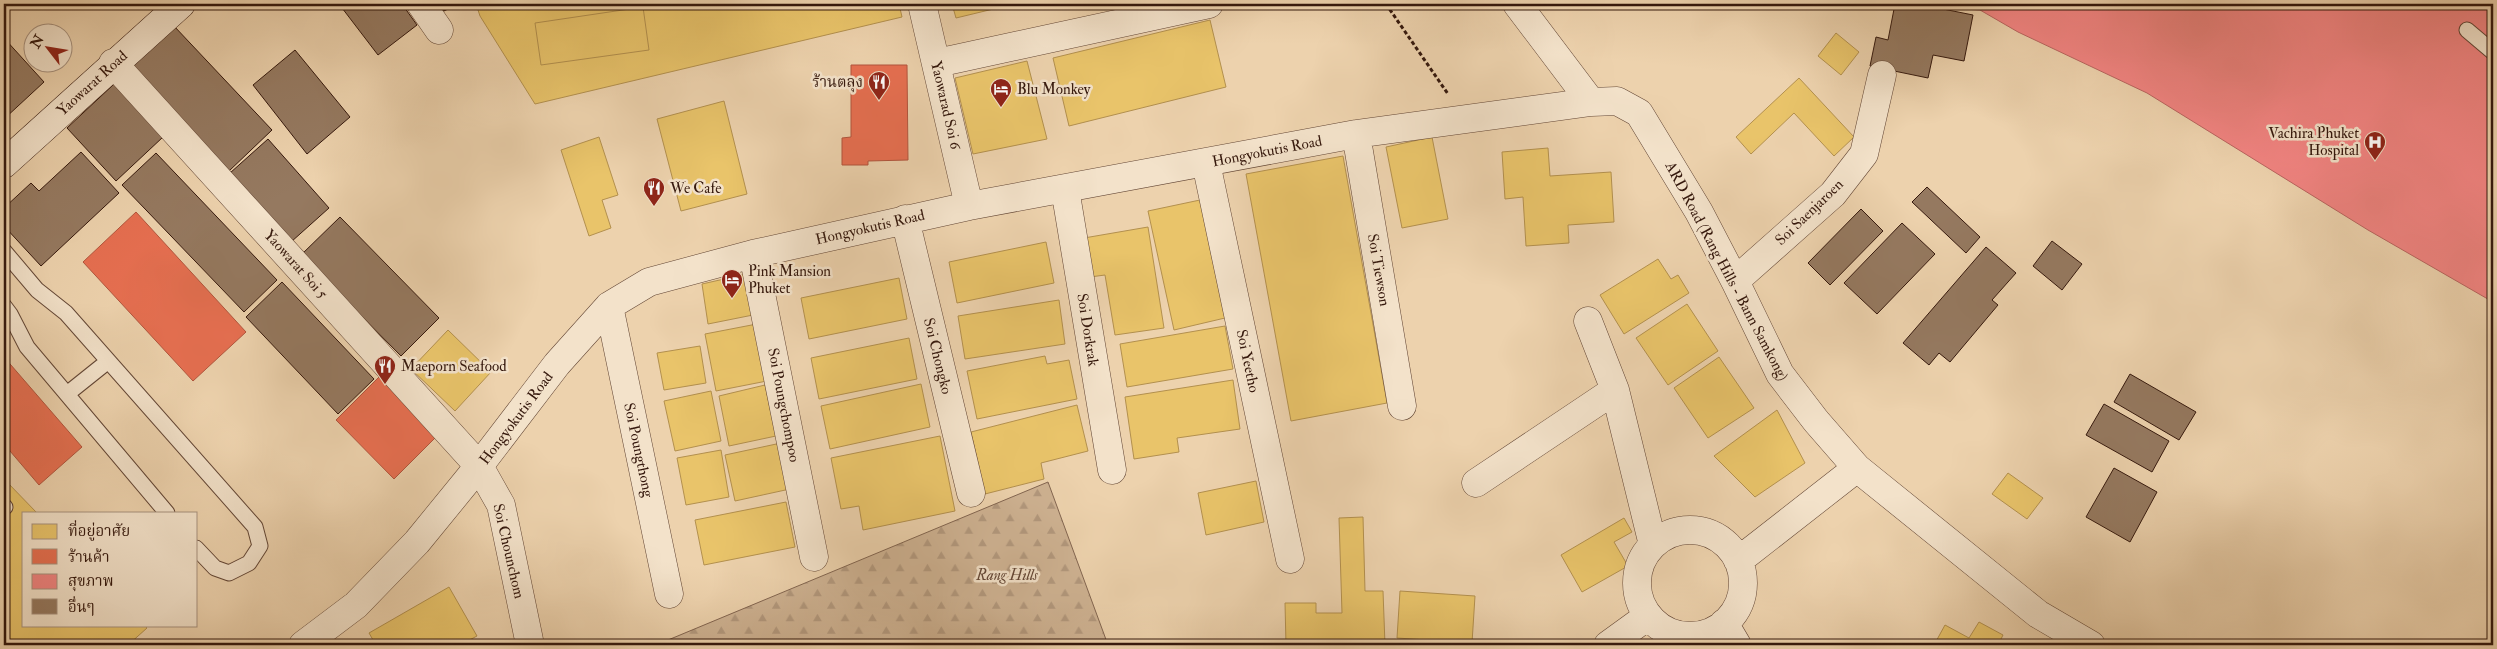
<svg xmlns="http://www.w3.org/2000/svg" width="2497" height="649" font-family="'IM FELL Double Pica','Noto Serif Thai',serif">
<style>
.forest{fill:url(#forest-firs);stroke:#826550}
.homes{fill:#e9c46a;stroke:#b3904e}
.shops{fill:#e76f51;stroke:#b2553d}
.health{fill:#f28482;stroke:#b9645f}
.building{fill:#957960;stroke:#35180d}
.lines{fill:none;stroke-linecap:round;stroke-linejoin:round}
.service-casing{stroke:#634635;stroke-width:17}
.minor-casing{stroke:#634635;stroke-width:29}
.secondary-casing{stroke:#35180d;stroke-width:29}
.path{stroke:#35180d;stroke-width:3;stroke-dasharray:4 2.5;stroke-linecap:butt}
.service{stroke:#f3e2ca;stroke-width:15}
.minor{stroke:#f3e2ca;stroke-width:28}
.secondary{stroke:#f3e2ca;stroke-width:28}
.labels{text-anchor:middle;stroke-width:5;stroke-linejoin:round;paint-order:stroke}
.poi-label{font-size:15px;fill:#35180d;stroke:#f3e2ca;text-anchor:start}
.street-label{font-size:15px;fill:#35180d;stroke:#f3e2ca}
.park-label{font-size:15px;font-style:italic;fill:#634635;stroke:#f3e2ca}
</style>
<defs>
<pattern id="forest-firs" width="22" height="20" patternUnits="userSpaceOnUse" patternTransform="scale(1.25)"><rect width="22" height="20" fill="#ceb292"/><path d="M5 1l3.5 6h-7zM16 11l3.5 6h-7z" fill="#b2987d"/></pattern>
</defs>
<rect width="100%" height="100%" fill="#edd2ad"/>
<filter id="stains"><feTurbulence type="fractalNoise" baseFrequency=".004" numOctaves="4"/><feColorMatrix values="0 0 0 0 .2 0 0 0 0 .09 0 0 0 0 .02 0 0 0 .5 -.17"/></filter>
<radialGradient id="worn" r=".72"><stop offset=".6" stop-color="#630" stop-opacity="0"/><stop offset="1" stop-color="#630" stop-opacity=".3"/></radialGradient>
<path class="forest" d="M1048,482L1108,645H656Z"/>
<path class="homes" d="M476,4H899L902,17L535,104L480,16Z
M952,4H1014L956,18Z
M643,7L649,50L541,65L535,23Z
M1210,20L1226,87L1069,126L1053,58Z
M1836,33L1859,52L1841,75L1818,56Z
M1027,61L1047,139L973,154L955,78Z
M1799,78L1854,137L1834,156L1794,113L1751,154L1736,137Z
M724,101L747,194L681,211L657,119Z
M2493,114V227L2453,216L2480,157Z
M599,137L618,195L602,200L611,228L589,236L561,150Z
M1432,137L1448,219L1402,228L1386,147Z
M1548,148L1550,176L1611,172L1614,222L1568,225L1569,243L1526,246L1523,197L1505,199L1502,152Z
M1343,156L1387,403L1291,421L1246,174Z
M1200,200L1225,318L1174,330L1148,211Z
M1148,227L1164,328L1115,335L1105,275L1090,277L1084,238Z
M1046,242L1054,283L957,303L949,262Z
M1658,259L1671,279L1678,275L1689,293L1624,334L1600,295Z
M755,272L763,313L708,324L702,284Z
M899,278L907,319L809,339L801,298Z
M1059,300L1065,344L965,359L958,316Z
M1687,304L1718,351L1668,385L1636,338Z
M762,323L772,380L716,391L705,334Z
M1225,326L1233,369L1127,387L1120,344Z
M448,330L491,372L455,411L411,369Z
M909,338L917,379L819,399L811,358Z
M700,346L706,383L664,390L657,353Z
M1045,356L1047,364L1069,360L1077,399L977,419L967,371Z
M1719,357L1754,408L1708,438L1674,388Z
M1233,380L1240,429L1177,438L1179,452L1134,459L1125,397Z
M921,384L930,427L830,449L821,406Z
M765,385L776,436L729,446L719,396Z
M711,391L721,441L675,451L664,401Z
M1077,405L1088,451L1041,463L1044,479L985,494L971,432Z
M1777,410L1805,463L1755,497L1714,456Z
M940,436L955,511L863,530L859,506L841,509L831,458Z
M781,443L790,489L735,501L725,455Z
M721,450L729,497L686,505L677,458Z
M2008,473L2043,498L2027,519L1992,494Z
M1256,481L1264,522L1206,535L1198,493Z
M7,482L37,513H24V625H144L147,628L128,645H4V485Z
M786,502L795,547L704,565L695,520Z
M1363,517L1365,591H1383L1385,645H1286L1285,603H1316V613H1342L1339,518Z
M1624,518L1632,532L1614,542L1628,566L1582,592L1561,555Z
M449,587L477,636L460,645H376L369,633Z
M1400,591L1475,596L1472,643L1397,638Z
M1979,622L2003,635L1998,645H1934L1945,625L1969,638Z
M1661,636L1671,645H1650Z"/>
<path class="shops" d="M851,65H907L908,160L868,161V165H842V138L851,137Z
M136,212L246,332L193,381L83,262Z
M4,357L82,447L39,485L4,444Z
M380,376L438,435L394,479L336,420Z"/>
<path class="health" d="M1879,4H2493V302L2368,230L2147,93L2018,32L1980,10Z"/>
<path class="building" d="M120,4H130L125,9Z
M339,4H402L417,25L378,55Z
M440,4H458L444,11Z
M1895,4H1918L1973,15L1964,61L1933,55L1928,78L1870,66L1876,37L1888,40Z
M174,26L272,130L228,172L131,68Z
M4,38L44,82L4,119Z
M295,50L350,117L307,154L253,85Z
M114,84L163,137L116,181L67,128Z
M268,139L329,208L291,242L230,173Z
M81,152L119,193L41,266L4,226V208L31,183L39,191Z
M156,153L277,280L244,312L122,185Z
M1927,187L1980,237L1966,253L1912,202Z
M1861,209L1883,231L1830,285L1808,263Z
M340,217L439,318L401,356L301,255Z
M1902,223L1935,254L1877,314L1844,283Z
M2052,241L2082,264L2062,290L2033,266Z
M1986,247L2016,273L1992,300L1998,305L1950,362L1939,353L1929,365L1903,343Z
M282,282L374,379L338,414L246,317Z
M2130,374L2196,412L2179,440L2114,402Z
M2104,404L2169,441L2152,472L2086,435Z
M2114,468L2157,492L2130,542L2086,517Z"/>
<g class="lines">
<g class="service-casing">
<path id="service" d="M2467,30L2493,52
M4,251L37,290L66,313L255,527L260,546L249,563L229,573L215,568L196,548
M4,306L10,314L27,347L167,513
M67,394L107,362
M4,507H5"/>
</g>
<g class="minor-casing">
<path id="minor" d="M421,4L439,30
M922,4L969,206
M1517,4L1591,102
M113,63L479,466L501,505L529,640
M937,63L1209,4
M1356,134L1402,406
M1206,163L1290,559
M1065,189L1112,470
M905,219L971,493
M753,254L814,557
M1735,281L1833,194L1864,154L1882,75
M609,306L669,594
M1588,321L1615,390L1653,545
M1476,483L1615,390
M1637 583a53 53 0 1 1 106 0a53 53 0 1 1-106 0Z
M1738,561L1857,468
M1724,623L1737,645
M303,645L356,605L417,542L479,466L557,364L609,306L649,282L753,254L969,206L1356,134L1591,102L1617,101L1639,113L1699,212L1735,281L1780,374L1816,421L1857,468L2038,614L2091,645
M1608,645L1648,616"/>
</g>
<g class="secondary-casing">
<path id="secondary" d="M4,164L181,4"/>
</g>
<path class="path" d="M1386,4L1448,94"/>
<use href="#service" class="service"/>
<use href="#minor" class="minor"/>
<use href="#secondary" class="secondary"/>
</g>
<defs>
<g id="restaurant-pin" transform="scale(1.125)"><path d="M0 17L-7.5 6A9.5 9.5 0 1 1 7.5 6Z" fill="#8f2418" stroke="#f3e2ca"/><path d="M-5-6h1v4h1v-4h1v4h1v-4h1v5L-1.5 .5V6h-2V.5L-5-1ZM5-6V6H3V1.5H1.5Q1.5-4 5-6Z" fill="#fff"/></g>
<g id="hotel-pin" transform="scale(1.125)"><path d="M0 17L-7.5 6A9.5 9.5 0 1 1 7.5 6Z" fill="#8f2418" stroke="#f3e2ca"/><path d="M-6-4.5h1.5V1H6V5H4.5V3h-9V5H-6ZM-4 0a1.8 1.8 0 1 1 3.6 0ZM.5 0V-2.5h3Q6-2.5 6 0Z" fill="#fff"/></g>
<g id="hospital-pin" transform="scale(1.125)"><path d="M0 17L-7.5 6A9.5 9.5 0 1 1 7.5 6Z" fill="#8f2418" stroke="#f3e2ca"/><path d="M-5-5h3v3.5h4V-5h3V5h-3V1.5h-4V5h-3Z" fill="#fff"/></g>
</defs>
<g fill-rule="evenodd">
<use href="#restaurant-pin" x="879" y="82"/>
<use href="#hotel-pin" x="1001" y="89"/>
<use href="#hospital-pin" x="2375" y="142"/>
<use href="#restaurant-pin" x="654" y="188"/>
<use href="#hotel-pin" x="732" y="280"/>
<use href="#restaurant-pin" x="385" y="366"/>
</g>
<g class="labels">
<g class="poi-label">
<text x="863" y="87" text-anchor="end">ร้านตลุง</text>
<text x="1017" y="94">Blu Monkey</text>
<text x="2359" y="138" text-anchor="end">Vachira Phuket<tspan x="2359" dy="17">Hospital</tspan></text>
<text x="670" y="193">We Cafe</text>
<text x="748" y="276">Pink Mansion<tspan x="748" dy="17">Phuket</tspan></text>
<text x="401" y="371">Maeporn Seafood</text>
</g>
<g class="street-label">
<text transform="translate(92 83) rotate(-42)" y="5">Yaowarat Road</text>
<text transform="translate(946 105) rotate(77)" y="5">Yaowarad Soi 6</text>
<text transform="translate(1267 151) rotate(-11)" y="5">Hongyokutis Road</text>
<text transform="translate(1809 212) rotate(-44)" y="5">Soi Saenjaroen</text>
<text transform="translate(870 227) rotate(-13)" y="5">Hongyokutis Road</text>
<text transform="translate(296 264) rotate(48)" y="5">Yaowarat Soi 5</text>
<text transform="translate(1379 270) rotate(80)" y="5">Soi Tiewson</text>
<text transform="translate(1727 271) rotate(62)" y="5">ARD Road (Rang Hills - Bann Samkong)</text>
<text transform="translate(1088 330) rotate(81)" y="5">Soi Dorkrak</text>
<text transform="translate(938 356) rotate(76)" y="5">Soi Chongko</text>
<text transform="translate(1248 361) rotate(78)" y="5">Soi Yeetho</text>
<text transform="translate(784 405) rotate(79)" y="5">Soi Poungchompoo</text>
<text transform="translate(516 418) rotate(-53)" y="5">Hongyokutis Road</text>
<text transform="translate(639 450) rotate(78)" y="5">Soi Poungthong</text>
<text transform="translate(509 551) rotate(77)" y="5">Soi Chounchom</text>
</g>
<g class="park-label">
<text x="1007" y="580">Rang Hills</text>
</g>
</g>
<rect width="2497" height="649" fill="none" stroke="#edd2ad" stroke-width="20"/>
<rect x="5" y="5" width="2487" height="639" fill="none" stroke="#35180d" stroke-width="2.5"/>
<rect x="10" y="10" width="2477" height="629" fill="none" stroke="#35180d"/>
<rect x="22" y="512" width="175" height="115" fill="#f3e2ca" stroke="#a7917e"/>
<rect x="32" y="524" width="25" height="15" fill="#e9c46a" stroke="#a7917e"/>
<text x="68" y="536" font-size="15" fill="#35180d">ที่อยู่อาศัย</text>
<rect x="32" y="549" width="25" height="15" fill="#e76f51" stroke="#a7917e"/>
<text x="68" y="562" font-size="15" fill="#35180d">ร้านค้า</text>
<rect x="32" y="574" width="25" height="15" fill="#f28482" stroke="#a7917e"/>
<text x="68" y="586" font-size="15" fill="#35180d">สุขภาพ</text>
<rect x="32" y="599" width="25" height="15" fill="#957960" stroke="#a7917e"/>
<text x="68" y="612" font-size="15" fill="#35180d">อื่นๆ</text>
<g transform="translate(48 48) rotate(301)"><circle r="24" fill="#f3e2ca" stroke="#a7917e"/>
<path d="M0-4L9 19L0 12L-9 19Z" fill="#8f2418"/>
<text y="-8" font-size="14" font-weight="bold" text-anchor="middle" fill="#35180d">N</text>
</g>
<rect width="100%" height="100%" filter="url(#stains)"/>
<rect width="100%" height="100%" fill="url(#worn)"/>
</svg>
